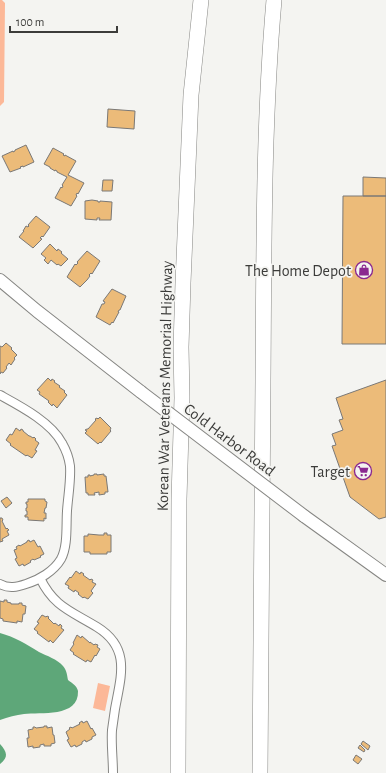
<svg xmlns="http://www.w3.org/2000/svg" width="386" height="773" font-family="'Alegreya Sans',sans-serif">
<style>
.green{fill:#fcb898}
.water{fill:#5ea779}
.building{fill:#ecbb79;stroke:#7a7876}
.lines{fill:none;stroke-linecap:round;stroke-linejoin:round}
.minor-casing{stroke:#868683;stroke-width:10}
.secondary-casing{stroke:#868683;stroke-width:14}
.motorway-casing{stroke:#868683;stroke-width:16}
.minor{stroke:#fff;stroke-width:8}
.secondary{stroke:#fff;stroke-width:12}
.motorway{stroke:#fff;stroke-width:15}
.secondary-bridge-casing{stroke:#868683;stroke-width:14;stroke-linecap:butt}
.secondary-bridge{stroke:#fff;stroke-width:12}
.labels{text-anchor:middle;stroke-width:3.5;stroke-linejoin:round;paint-order:stroke}
.poi-label{font-size:16px;fill:#3c3c3a;stroke:#f4f4f1;text-anchor:end}
.street-label{font-size:16px;fill:#3c3c3a;stroke:#f4f4f1}
</style>
<rect width="100%" height="100%" fill="#f4f4f1"/>
<path class="green" d="M0,0H2L5,3L4,102L0,106Z
M98,683L110,686L105,711L93,708Z"/>
<path class="water" d="M0,633C15,637 26,644 39,652C47,656 57,659 63,666C67,671 67,675 68,680C72,683 77,686 78,691C79,718 40,712 24,714C16,715 8,717 0,720Z
M0,744C7,752 9,757 0,764Z"/>
<path class="building" d="M108,109L135,111L134,129L107,127Z
M26,145L34,162L23,167V166L20,167L21,168L10,172L2,156L13,151V152L15,151V150Z
M53,148L64,154L63,155L65,156V155L76,161L68,175L84,183L78,194L77,193L76,195L77,196L71,206L55,198L61,187L62,188L63,186L62,185L67,177L57,172V171L55,170V171L50,168V167L44,164Z
M363,177L386,178V196H363Z
M103,180H113L112,191H102Z
M343,196H386V344H342Z
M92,200L98,201V202H100V201L112,202L111,220H99L100,218H97V220L85,219V201Z
M36,216L50,227L43,237L42,236L40,238L42,239L33,248L19,237L24,231H23L26,226L28,227L29,226L28,225Z
M50,244L57,251L58,249L62,252L61,253L68,259L61,266L58,264L57,265L51,260L48,264L44,260L46,258L41,254Z
M87,251L100,261L92,274L91,273L89,275L90,276L87,280L80,287L67,277L75,264L76,265L78,263L77,262Z
M112,289L126,296L120,310H119L118,312H119L113,323L112,322L110,325L96,317L102,304H104L105,302L103,301Z
M6,343L12,348L11,349L17,355L14,358L15,359L11,365L9,363L6,367L7,368L3,373L1,372L0,374V346L2,347Z
M48,378L51,381L52,379L55,381L54,382L60,386L59,387L65,391L64,392L67,395L57,408L53,404L52,406L48,402L49,401L39,394L40,392L37,390Z
M386,380V517L379,519L350,497L332,446L336,445L332,434L343,430L339,420L343,419L336,398Z
M100,417L111,428L110,430L111,431L101,443L100,442L98,444L85,433L87,431L85,430L87,429H88L96,420L95,419L97,418L98,419Z
M16,428L20,431L21,429L23,430V431L29,436H30L33,438L34,437L36,439L35,440L39,443L35,450L37,451L32,458L27,455L26,456L10,445L11,444L6,440L10,434L12,435Z
M94,474H97V475L104,474V476H106L108,492H105V494L99,495V492L94,493L95,495H88V493H86L85,477H88V475H90V476L94,475Z
M7,497L12,503L6,508L1,501Z
M28,499H45V501L47,502L46,508H45L44,513H46V519L44,518V521L28,520V517H25V515H27V511H26V508H27V504H26V502H28Z
M0,518H2L3,520L2,521L6,529L7,528L9,530L7,531L9,535L2,539L3,541L0,542Z
M104,533H107V535H111V552H107V554H90V552H84V536H88V534L99,535H104Z
M29,540L30,542L34,540L38,547L40,546L44,554L40,556L41,557L34,560L33,559L30,561L31,562L24,566L23,564L19,566L15,559L17,558L14,550L17,549L16,547L19,545L20,546L27,542V541Z
M76,571L80,574L81,572L84,574L83,575L90,580L91,579L93,580L92,582L96,584L91,591L93,593L88,599L84,597L83,598L78,594L79,593L75,590L74,592L68,588L69,586L65,584L70,577L71,578Z
M4,600H7V602L11,603V604H19V603H22V605L26,606L25,614H23L22,622L17,621V623L3,621V619L0,618V601L4,602Z
M42,615L46,617L47,616L49,617L48,618L54,624L55,623L59,626L60,624L62,626L61,628L64,630L53,643L50,640L49,642L37,633L38,632L34,629L39,623L37,622Z
M77,635L81,638L82,636L90,643V642L94,645L95,644L98,645L97,647L100,649L96,656L95,655L91,662L87,660L86,662L73,654L74,653L70,650L74,644L73,643Z
M82,721L83,723L87,721L91,729L92,728L96,735L92,737V739L86,742L85,740L82,742V744L76,747L75,745L71,747L67,740L69,739L66,732L70,729L69,728L71,727L72,728L80,724L79,723Z
M44,726H47V728L52,727L53,735H54L55,743L51,744V746H44V744L40,745V747L33,748V746L28,747L27,738H29L28,730L33,729V727H35L36,728L44,727Z
M363,741L370,746L368,750L361,744Z
M360,745L365,750L364,752L358,748Z
M356,755L362,759L358,764L353,760Z"/>
<g class="lines">
<g class="minor-casing">
<path id="minor" d="M0,395C20,406 51,422 62,443C66,450 69,458 70,466C71,481 68,496 67,511C66,526 68,546 61,559C54,571 39,580 26,584C17,587 9,589 0,584
M40,578C54,607 71,611 97,627C131,648 121,676 115,709C114,716 113,723 112,730C111,744 113,759 113,773"/>
</g>
<g class="secondary-casing">
<path id="secondary" d="M0,280L37,311L141,392
M304,516L386,575"/>
</g>
<g class="motorway-casing">
<path id="motorway" d="M178,773L179,499L182,398L181,347L183,283L191,95L201,0
M260,773C261,642 263,511 263,381C264,254 263,126 274,0"/>
</g>
<use href="#minor" class="minor"/>
<use href="#secondary" class="secondary"/>
<use href="#motorway" class="motorway"/>
<g class="secondary-bridge-casing">
<path id="secondary-bridge" d="M141,392L304,516"/>
</g>
<use href="#secondary-bridge" class="secondary-bridge"/>
</g>
<defs>
<g id="shop-ring" transform="scale(0.9)"><circle r="9.5" fill="#f4f4f1" stroke="#8a2890" stroke-width="1.5"/><path d="M-5-2.5h2.3a2.7 3.5 0 0 1 5.4 0H5L5.5 6h-11ZM-1.5-2.5h3a1.5 2.3 0 0 0-3 0Z" fill="#8a2890"/></g>
<g id="supermarket-ring" transform="scale(0.9)"><circle r="9.5" fill="#f4f4f1" stroke="#8a2890" stroke-width="1.5"/><path d="M-6-5.5h2.5l.6 2H6L4.5 2H-2.5L-4.4-4H-6ZM-1.5 3.2a1.3 1.3 0 1 0 .1 0ZM3 3.2a1.3 1.3 0 1 0 .1 0Z" fill="#8a2890"/></g>
</defs>
<g fill-rule="evenodd">
<use href="#shop-ring" x="364" y="270"/>
<use href="#supermarket-ring" x="363" y="471"/>
</g>
<g class="labels">
<g class="poi-label">
<text x="351" y="276">The Home Depot</text>
<text x="350" y="477">Target</text>
</g>
<g class="street-label">
<text transform="translate(164 386) rotate(-89)" y="6">Korean War Veterans Memorial Highway</text>
<text transform="translate(230 439) rotate(37)" y="6">Cold Harbor Road</text>
</g>
</g>
<path d="M10 26v6h107v-6" fill="none" stroke="#3c3c3a" stroke-width="2"/>
<text x="16" y="26" font-size="12" fill="#3c3c3a" stroke="#f4f4f1" stroke-width="3" paint-order="stroke">100 m</text>
</svg>
